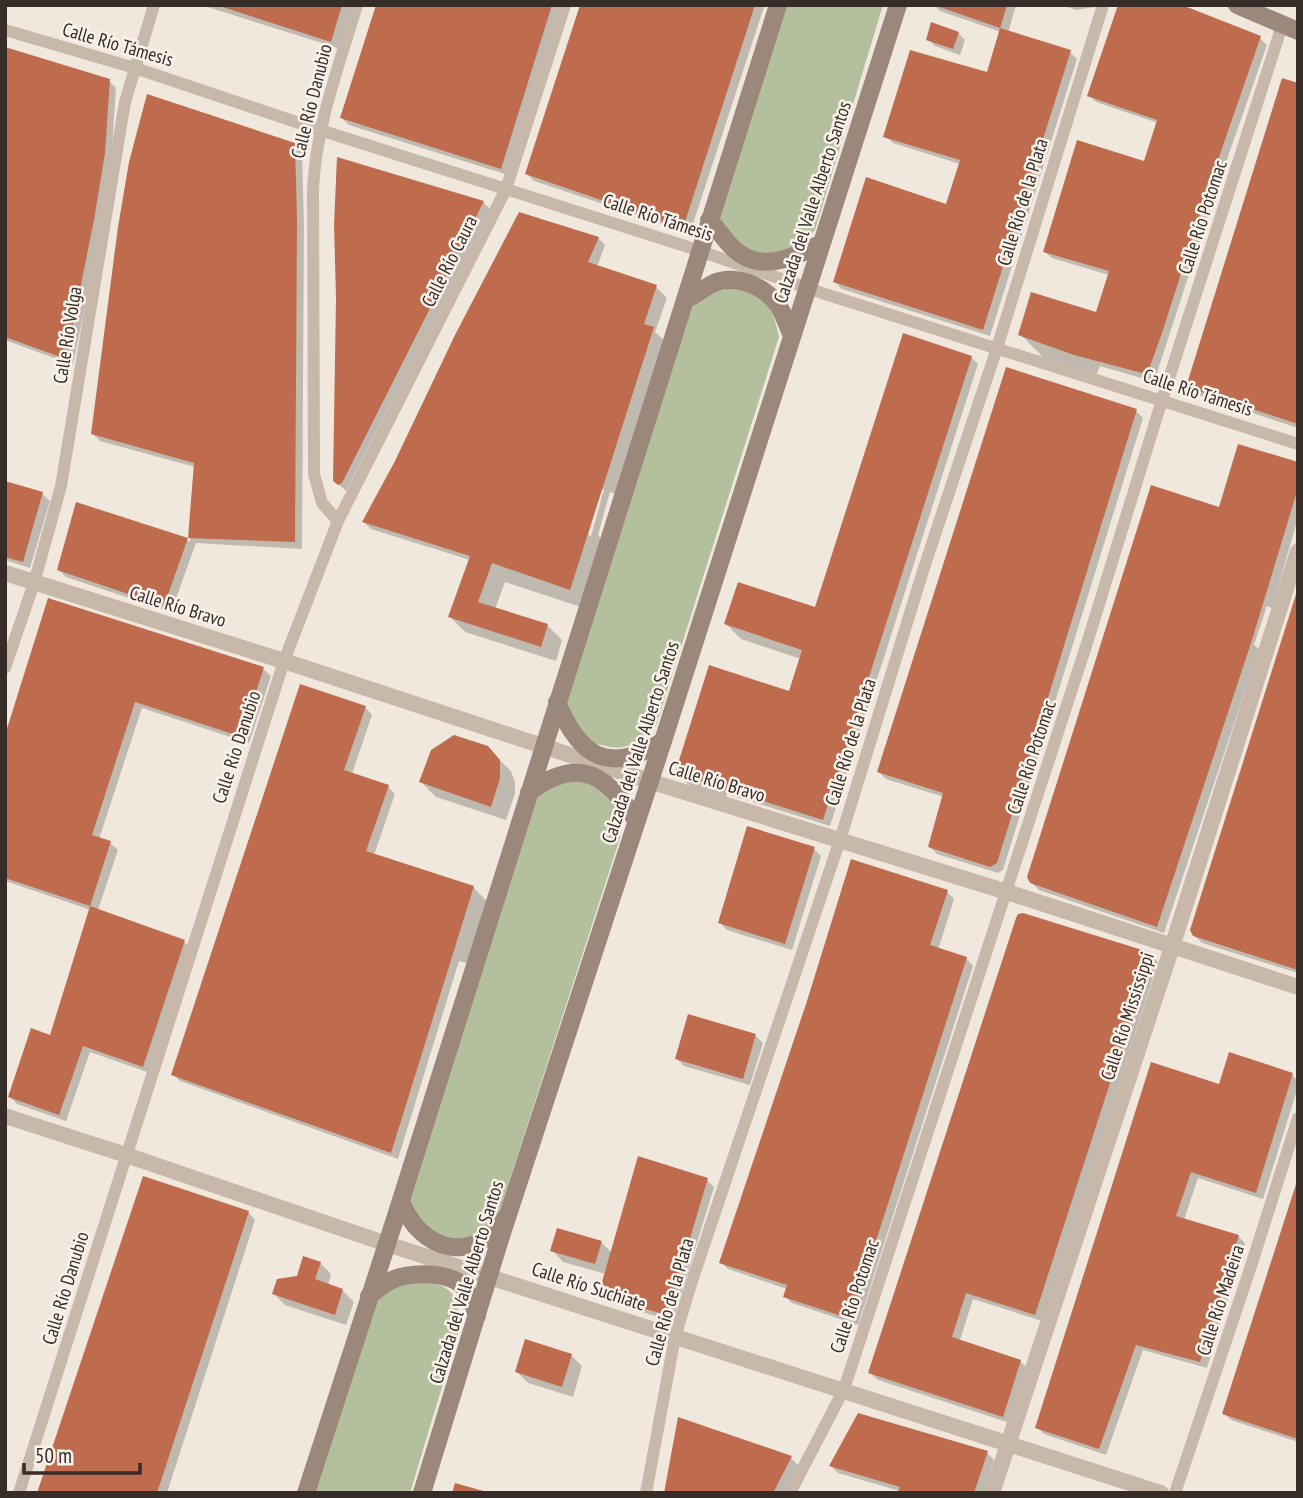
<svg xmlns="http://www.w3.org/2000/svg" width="1303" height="1498" font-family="'PT Sans Narrow',sans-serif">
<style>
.green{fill:#b4bf9e}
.shadow{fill:#0003;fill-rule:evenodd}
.building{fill:#bf6b4e}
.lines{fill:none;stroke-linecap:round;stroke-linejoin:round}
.minor{stroke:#c8b8aa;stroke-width:12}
.tertiary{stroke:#c8b8aa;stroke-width:16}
.secondary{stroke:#9c887b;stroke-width:18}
.labels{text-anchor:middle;stroke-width:5;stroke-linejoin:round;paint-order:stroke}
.street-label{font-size:19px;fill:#362d29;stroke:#f9f2ea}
</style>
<rect width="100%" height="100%" fill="#f1e8dd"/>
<path class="green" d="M786,5H883L815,230L794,252L765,258L734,245L719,224L723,195Z
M736,287C768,298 772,305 779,337L656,726C627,751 621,752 585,740L563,699L688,311L710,293Z
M583,777L604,785L619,809L620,838L496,1222L472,1242L446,1244L408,1213L409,1185L533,797L554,782Z
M419,1279C454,1288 457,1291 460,1327L410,1493H313L373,1299L395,1283Z"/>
<path class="shadow" d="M201,5H352L338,48Z
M378,5H561L508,175L349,125L342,118Z
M582,5H762L764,7L690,233L534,181L527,174Z
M934,5H1016L1008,33L1070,52L1077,59L990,336L842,289L835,282L948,206L960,164L893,143L885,136L988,74L1001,32L940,11Z
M1062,5H1102V6L1076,10Z
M958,33L965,40L960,55L935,46L928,39Z
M1260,38L1267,45L1216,191L1156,376L1153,380H1148L1100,366L1096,376L1045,359L1022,336L1097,314L1109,275L1052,258L1044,251L1145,164L1158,123L1096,102L1089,95Z
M5,50L109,81L116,88L111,161L101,228L73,365L5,340Z
M1298,85V428L1195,394L1188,387Z
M294,145L302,152L304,227L302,549L196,543L171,612L66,577L59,570L187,540L190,542L195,467L100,441L93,434Z
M338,159L483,202L490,209L346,491L335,481Z
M598,238L605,245L597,267L656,287L667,298L655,332L668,344L619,495L610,492L598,535L613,551L593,611L505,582L495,609L547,625L562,640L556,661L465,632L450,617L470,560L371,529L364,522ZM601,489H604L591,536L588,535Z
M971,357L978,364L830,826L727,794L726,799L692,788L677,773L790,694L801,659L741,639L726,624L814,609Z
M1136,411L1143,418L1003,870L998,873L937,854L930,847L944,797L886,779L879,772Z
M1298,464V518L1272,608L1267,606L1254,645L1259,649L1164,933L1039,890L1031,882L1220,509Z
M5,483L42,494L50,501L30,568L5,560Z
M1298,597V973L1202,943L1194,935Z
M49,600L263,669L271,676L249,743L142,708L99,839L110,843L118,850L98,910L184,942L191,949L150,1073L90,1052L66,1121L17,1104L10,1097L51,1037L91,910L5,881V737Z
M365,707L372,715L352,774L388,787L395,794L374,855L474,888L489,903L469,964L459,961L398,1159L180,1081L173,1074Z
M487,748L511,771L515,782V794L506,820L436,797L421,782Z
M814,849L821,856L792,950L727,930L720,923Z
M947,892L954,899L938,950L966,958L973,966L858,1325L792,1303L785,1296L787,1289L728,1269L721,1262Z
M1151,955L1158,962L1042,1321L973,1299L960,1340L1020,1361L1027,1368L1010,1423L878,1380L870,1373Z
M756,1036L763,1043L750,1085L684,1066L677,1059Z
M1292,1075L1298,1081V1087L1263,1199L1198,1178L1184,1220L1238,1236L1245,1243L1207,1368L1143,1350L1106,1455L1044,1434L1037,1427L1219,1086Z
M707,1180L714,1187L673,1321L607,1302L600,1295L606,1274L563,1262L552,1250L601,1242L612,1253Z
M1298,1181V1442L1231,1420L1224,1413Z
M248,1212L255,1220L167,1493H38Z
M320,1263L331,1274L328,1285L342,1290L354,1302L346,1325L285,1305L274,1294Z
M571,1355L582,1366L573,1397L528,1383L517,1372Z
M680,1420L791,1458L798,1465L784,1493H667Z
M987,1453L994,1460L984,1493H899L900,1491L838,1473L831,1466Z"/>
<path class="building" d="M216,5H342L331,42Z
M376,5H552L501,169L340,118Z
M580,5H755L683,228L525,174Z
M934,5H1007L1000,28Z
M1118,5H1182L1261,36L1210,183L1162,333L1149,369L1146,374L1074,355L1018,335L1031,292L1096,312L1109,271L1043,252L1077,140L1144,161L1157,120L1087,96Z
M931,22L959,32L953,49L926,40Z
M1000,28L1071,50L983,330L833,282L866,177L946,204L960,160L883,137L910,50L987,72Z
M5,47L110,79L105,153L94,220L66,359L5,337Z
M1282,78L1298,83V424L1186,387Z
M147,94L295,143L297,219L295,542L188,538L194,463L91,434L118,227L129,162Z
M337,157L484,201L342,483L338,485L333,481L336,298L334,225Z
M519,212L599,237L588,262L657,285L644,324L654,327L570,590L492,563L478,602L548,624L541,647L448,617L470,556L362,522L395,461L455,335Z
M903,333L972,356L823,820L675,773L709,665L789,691L802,650L724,624L738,582L815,607Z
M1006,367L1137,409L997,863L990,867L928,847L943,793L877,772Z
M1238,444L1298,462V488L1252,640L1157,927L1030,883L1027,877L1151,485L1219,507Z
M5,481L43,492L23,562L5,557Z
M76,502L188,538L164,606L57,570Z
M1297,591H1298V970L1193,936L1190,930Z
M48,598L264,667L242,737L135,702L92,835L111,841L90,906L5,878V735Z
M300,684L366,706L344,770L389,785L366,851L474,886L391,1153L171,1075Z
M454,735L488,746L500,760V778L491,807L419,782L431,750Z
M747,826L815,847L785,944L718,923Z
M851,859L948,890L930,945L967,957L851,1319L783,1297L787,1285L719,1263L807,1001Z
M90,906L185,940L143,1067L83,1046L59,1115L8,1097L31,1028L50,1035Z
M1023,913L1152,953L1035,1315L966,1293L952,1337L1021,1360L1003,1417L868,1373L1016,918L1018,914Z
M688,1014L756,1034L743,1079L675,1059Z
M1229,1052L1293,1073L1256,1193L1191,1172L1176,1216L1239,1235L1200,1362L1136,1345L1099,1449L1035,1428L1151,1062L1219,1084Z
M638,1156L708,1178L667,1315L598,1296Z
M143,1176L249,1211L157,1493H37Z
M1298,1178V1439L1222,1414Z
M557,1228L602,1241L595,1264L550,1251Z
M303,1256L321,1262L315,1279L343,1289L335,1315L272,1294L277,1279L297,1276Z
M525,1339L572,1354L562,1387L515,1372Z
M858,1413L988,1451L974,1493H897L900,1487L829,1466Z
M678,1417L792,1456L773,1493H664Z
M455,1483L487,1492V1493H452Z"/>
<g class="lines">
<path class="minor" d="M5,30L135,68L320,130L685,246L825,294L1298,444
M338,521L322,503L314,474L313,189C316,125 339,66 357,5
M5,668L34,583L61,486L125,102L154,5
M19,1493L284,661L338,521L506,189L565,5
M646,1493L675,1337L692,1281L840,840L923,571L997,348L1103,5
M790,1493L843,1391L849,1374L1088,640L1162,400L1279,35V23
M1175,1493L1251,1266L1298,1118"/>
<path class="tertiary" d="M5,573L284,661L649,781L1007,892L1298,987
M5,1116L126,1155L387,1244L1161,1493
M992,1493L1172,947L1298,551"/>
<path class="secondary" d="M1237,5L1298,31
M709,220C717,228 723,238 731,246C757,274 792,259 820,244
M686,300C695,295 704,288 714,283C737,274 764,286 778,305C784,314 787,326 792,335
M557,702C580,758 609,775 663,741
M529,792C578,756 606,773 636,820
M401,1201C420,1251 473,1266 505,1218
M369,1296C376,1291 384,1283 392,1280C409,1272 442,1272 458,1282C469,1290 473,1304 477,1316
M306,1493L396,1216L778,5
M422,1493L501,1236L663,741L898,5"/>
</g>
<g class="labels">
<g class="street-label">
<text transform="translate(118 44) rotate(16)" y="7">Calle Río Támesis</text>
<text transform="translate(311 101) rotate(-76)" y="7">Calle Río Danubio</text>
<text transform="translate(812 202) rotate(-72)" y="7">Calzada del Valle Alberto Santos</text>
<text transform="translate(1022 202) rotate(-73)" y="7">Calle Río de la Plata</text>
<text transform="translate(658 217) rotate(18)" y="7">Calle Río Támesis</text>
<text transform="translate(1202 217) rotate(-72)" y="7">Calle Río Potomac</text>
<text transform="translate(449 261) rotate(-63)" y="7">Calle Río Caura</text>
<text transform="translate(67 335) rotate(-81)" y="7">Calle Río Volga</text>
<text transform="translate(1198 392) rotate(18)" y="7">Calle Río Támesis</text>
<text transform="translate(178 606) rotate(17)" y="7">Calle Río Bravo</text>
<text transform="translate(640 742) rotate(-72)" y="7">Calzada del Valle Alberto Santos</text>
<text transform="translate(850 742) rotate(-73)" y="7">Calle Río de la Plata</text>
<text transform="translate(236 747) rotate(-72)" y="7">Calle Río Danubio</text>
<text transform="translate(1031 757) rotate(-72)" y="7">Calle Río Potomac</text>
<text transform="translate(717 781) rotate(17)" y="7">Calle Río Bravo</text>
<text transform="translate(1127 1016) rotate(-72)" y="7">Calle Río Mississippi</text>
<text transform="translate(466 1282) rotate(-73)" y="7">Calzada del Valle Alberto Santos</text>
<text transform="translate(589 1286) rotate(18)" y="7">Calle Río Suchiate</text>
<text transform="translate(65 1288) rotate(-73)" y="7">Calle Río Danubio</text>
<text transform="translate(854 1296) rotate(-72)" y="7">Calle Río Potomac</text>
<text transform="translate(1220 1300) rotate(-72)" y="7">Calle Río Madeira</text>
<text transform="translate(669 1302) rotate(-74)" y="7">Calle Río de la Plata</text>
</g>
</g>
<rect width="1303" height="1498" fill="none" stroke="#362d29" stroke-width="14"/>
<path d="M24 1463v10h116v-10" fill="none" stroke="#362d29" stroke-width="3.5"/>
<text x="35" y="1463" font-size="21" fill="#362d29" stroke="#f9f2ea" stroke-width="5" paint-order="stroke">50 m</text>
</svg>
